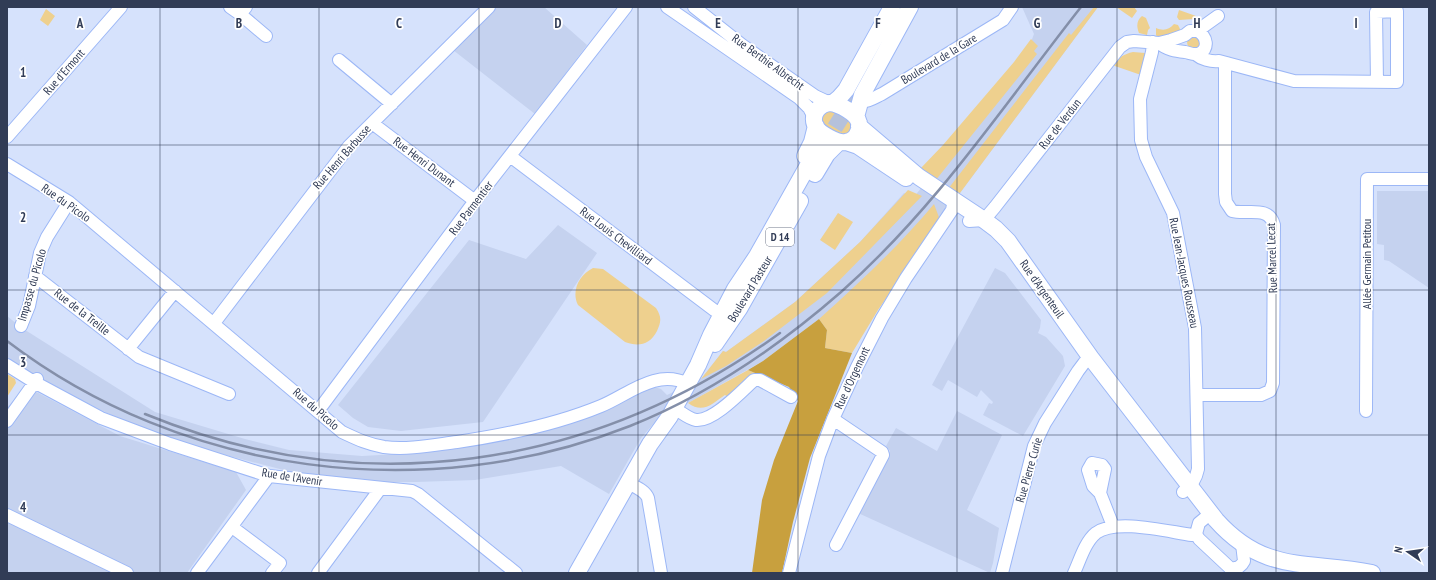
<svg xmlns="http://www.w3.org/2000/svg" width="1436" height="580" font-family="'PT Sans Narrow',sans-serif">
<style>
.built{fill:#c5d2ef}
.green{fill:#eed08e}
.forest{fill:#c8a03e}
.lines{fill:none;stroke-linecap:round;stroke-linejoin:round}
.major-tunnel{stroke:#b5c1db;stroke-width:16;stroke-dasharray:16 8;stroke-linecap:butt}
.minor-casing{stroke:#9cb7f6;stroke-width:14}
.major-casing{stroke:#9cb7f6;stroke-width:18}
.minor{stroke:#fff;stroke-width:12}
.major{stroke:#fff;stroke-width:16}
.rail{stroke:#848fa9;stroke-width:2.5}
.grid{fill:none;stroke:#313c56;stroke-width:1;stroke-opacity:0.55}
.labels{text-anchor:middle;stroke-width:3.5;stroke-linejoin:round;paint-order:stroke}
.shield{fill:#fff;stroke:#6f7689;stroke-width:1}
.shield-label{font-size:11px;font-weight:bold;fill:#313c56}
.street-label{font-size:12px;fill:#313c56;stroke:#fff}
.grid-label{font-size:13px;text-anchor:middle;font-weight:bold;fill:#313c56;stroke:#fff;stroke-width:3.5;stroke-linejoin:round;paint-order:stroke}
</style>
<rect width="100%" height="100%" fill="#d6e2fc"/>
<path class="built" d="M497,7H544L587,45L535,114L453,50Z
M1022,7H1098L940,220L851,295L763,361L656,421L641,438L609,494L561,466L475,480L416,482H382L295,473L214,452L125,422L59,389L7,359V316L22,328L155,412L245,439L289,450L362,456L416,453L498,441L649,388L654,387L661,389L667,395L701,379L723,351L726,352L795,302L860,242L904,193L913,198L1030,56L1028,50L1034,34Z
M1377,191H1429V288L1389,261L1384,260V245L1377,244Z
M558,225L597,253L483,422L401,431L368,427L353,418L338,405L469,240L526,259Z
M995,268L1005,273L1041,320L1040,328L1038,333L1046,337L1063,356L1065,366L1023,436L983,415L989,403L992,404L993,402L981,390L977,397L948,380L942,391L932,385Z
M25,386L120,436L236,472L246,490L187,573H7V408Z
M957,411L1002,435L967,510L999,528L993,563L990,573L858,513L890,451L886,446L896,428L937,451Z"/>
<path class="green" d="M1094,7H1098L957,197L948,189L1069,33L1071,35Z
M1116,7H1134L1137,11L1132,18Z
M46,9L55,16L48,26L40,20Z
M1179,10L1196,16L1194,19L1179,20L1177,17Z
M1142,16L1146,18L1150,28L1148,30L1147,35L1139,33C1136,26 1137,20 1142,16Z
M1174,24L1178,25L1181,31L1158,38L1156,35V28C1163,31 1169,30 1174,24Z
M1187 42a7 7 0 1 1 14 0a7 7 0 1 1-14 0Z
M1031,39L1038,46L1034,51L1037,54L935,181L920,169L943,145L1014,62Z
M1133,52L1145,53L1146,58L1141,75L1112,65C1117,58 1124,54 1133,52Z
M828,110C841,114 868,131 840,136L822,124V113Z
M908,190L922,196L827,293L764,341L726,366L701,379L723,351L726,352L795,302L860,242Z
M934,204L940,220L878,310L852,353L825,348L827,330L819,319C859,283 899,246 934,204Z
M838,213L853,222L835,250L820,240Z
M593,268L603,269L656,308C662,317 661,322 657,331C650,345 638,347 625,342L578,305C571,291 579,275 593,268Z
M748,370L758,374L728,397L725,395C712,404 703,414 688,403Z
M7,374L15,379L16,383L7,397Z"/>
<path class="forest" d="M819,319L827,330L825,348L852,353L810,458L793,522L782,573H752L762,500L774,460L798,401L789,387L748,370L763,361Z"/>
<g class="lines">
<path class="major-tunnel" d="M822,148L856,94"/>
<g class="minor-casing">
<path id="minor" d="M230,7L240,14
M246,7L240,14L266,36
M667,7L799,98L809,108L814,117
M694,7L742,45L815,96L830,103
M1153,42L1152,52L1140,99L1141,140L1146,157L1173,213L1195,328L1198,469C1196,479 1192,485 1183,492
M1159,43C1167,50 1176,51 1185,52C1190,53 1193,55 1198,54C1210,50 1207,35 1197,31
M1195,54C1201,59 1211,62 1219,61L1294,81L1397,82V11L1376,12L1377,82
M339,60L392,104
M860,100C868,103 875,97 882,94L1003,20L1012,7
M372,123L475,201
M7,137L121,7
M510,156L714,310L723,312
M7,164L69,202L342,432C357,439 367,444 384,447C408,450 433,445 457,442C505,435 555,425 601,406C628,395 656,368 688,384
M969,221L984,220L995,207L1120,47L1127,42L1134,41L1159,43L1171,40L1185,35L1190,31H1197L1218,16
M35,276L139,357L229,394
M214,323L349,146L489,7
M21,326L29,306L40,253L47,237L69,202
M128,349L175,291
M7,365L34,382L101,418L170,444L269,476L412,491L418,494L516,573
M1197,395H1261L1270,391L1273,383L1274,225C1269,205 1247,215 1232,211L1226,202L1225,194V68L1227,63
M674,408C681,412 689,419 696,420C713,422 742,391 754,380H760L791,397
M318,411L477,198L626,7
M1366,411L1367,179H1429
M833,419L882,452L883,455L836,545
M7,421L37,379
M628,483C635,487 645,490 648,498L661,573
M1100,493L1093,486L1088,470L1092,463L1102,465L1105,469L1100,493L1113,526
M1211,513L1199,523L1196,534L1199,539L1230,568C1237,569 1241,567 1244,561L1242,544
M7,515L127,573
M232,527L280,563L272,573
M197,573L269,476
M318,573L380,489
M789,573L819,456L833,419L857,367L882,318L906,278L952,210L954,200
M1002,573L1034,446L1045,423L1078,371L1084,363L1091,358
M1074,573C1080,560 1085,542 1096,533C1116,518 1169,532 1192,535L1196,534"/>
</g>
<g class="major-casing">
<path id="major" d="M830,103C839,104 857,113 859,123C860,126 859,130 858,132C856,138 852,141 846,142C838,144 818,133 815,125C811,114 819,104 830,103Z
M833,103L839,98L846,90L892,7
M856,117L862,95L910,7
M859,126L919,177L984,220L996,229L1008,241L1091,358L1216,520C1265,575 1309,560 1372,573
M846,142L858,146L906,178
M805,156L812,142L816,126
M815,174L827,154L839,142
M715,344L739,309L800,201
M577,573L650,444L670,416L698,365L711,335L735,289L757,256L819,146"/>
</g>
<use href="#minor" class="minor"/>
<use href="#major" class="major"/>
<path class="rail" d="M7,341C183,475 424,507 630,426C708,395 778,347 841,292C936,208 1003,106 1081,7
M145,414C362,503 591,470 780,333"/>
</g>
<path class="grid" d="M160,7V573M319,7V573M479,7V573M638,7V573M798,7V573M957,7V573M1117,7V573M1276,7V573M7,145H1429M7,290H1429M7,435H1429"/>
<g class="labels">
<rect class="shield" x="766" y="228" width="28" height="18" rx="3"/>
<g class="shield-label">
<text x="780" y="241">D 14</text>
</g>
<g class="street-label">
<text transform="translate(939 59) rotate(-31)" y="4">Boulevard de la Gare</text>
<text transform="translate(768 62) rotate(36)" y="4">Rue Berthie Albrecht</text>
<text transform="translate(64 72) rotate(-49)" y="4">Rue d'Ermont</text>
<text transform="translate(1060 124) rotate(-52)" y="4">Rue de Verdun</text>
<text transform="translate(342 157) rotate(-49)" y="4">Rue Henri Barbusse</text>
<text transform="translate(424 162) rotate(37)" y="4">Rue Henri Dunant</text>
<text transform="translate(66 203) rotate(35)" y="4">Rue du Picolo</text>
<text transform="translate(471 208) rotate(-53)" y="4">Rue Parmentier</text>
<text transform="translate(616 236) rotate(37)" y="4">Rue Louis Chevilliard</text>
<text transform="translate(1272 258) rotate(-92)" y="4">Rue Marcel Lecat</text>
<text transform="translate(1367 264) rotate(-90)" y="4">Allée Germain Petitou</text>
<text transform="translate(1184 273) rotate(79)" y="4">Rue Jean-Jacques Rousseau</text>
<text transform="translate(32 285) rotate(-74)" y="4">Impasse du Picolo</text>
<text transform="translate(750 289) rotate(-59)" y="4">Boulevard Pasteur</text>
<text transform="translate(1042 289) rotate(55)" y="4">Rue d'Argenteuil</text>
<text transform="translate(82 312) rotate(38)" y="4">Rue de la Treille</text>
<text transform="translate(852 378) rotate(-65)" y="4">Rue d'Orgemont</text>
<text transform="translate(316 409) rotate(41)" y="4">Rue du Picolo</text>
<text transform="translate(1029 470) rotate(-74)" y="4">Rue Pierre Curie</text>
<text transform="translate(292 477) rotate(9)" y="4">Rue de l'Avenir</text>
</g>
</g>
<g class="grid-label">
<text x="80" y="28">A</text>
<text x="239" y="28">B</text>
<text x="399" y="28">C</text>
<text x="558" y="28">D</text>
<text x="718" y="28">E</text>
<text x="878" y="28">F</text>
<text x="1037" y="28">G</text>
<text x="1197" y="28">H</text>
<text x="1356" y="28">I</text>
<text x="23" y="77">1</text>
<text x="23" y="222">2</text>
<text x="23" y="367">3</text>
<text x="23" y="512">4</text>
</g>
<rect width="1436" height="580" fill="none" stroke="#313c56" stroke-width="16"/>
<g transform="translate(1408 552) rotate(283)" stroke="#ffffff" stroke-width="3" paint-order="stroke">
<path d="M0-3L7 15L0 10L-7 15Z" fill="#313c56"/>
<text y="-6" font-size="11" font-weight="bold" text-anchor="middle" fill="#313c56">N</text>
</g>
</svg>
